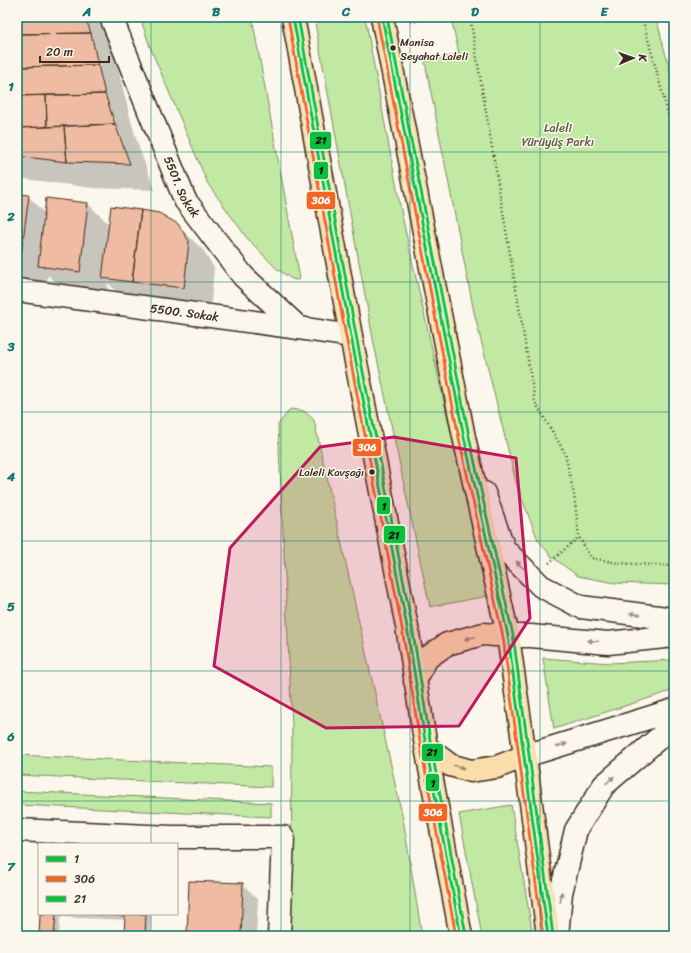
<svg xmlns="http://www.w3.org/2000/svg" width="691" height="953" font-family="Sriracha,sans-serif">
<style>
.green{fill:#c2e9a4;stroke:#7e8a61}
.shadow{fill:#0003}
.building{fill:#f0bba3;stroke:#3b2a1e}
.lines{fill:none;stroke-linecap:round;stroke-linejoin:round}
.minor-casing{stroke:#3b2a1e;stroke-width:25}
.highway-casing{stroke:#3b2a1e;stroke-width:25}
.path{stroke:#3b2a1e;stroke-width:2.5;stroke-dasharray:1 3;stroke-linecap:butt}
.minor{stroke:#fbf7ec;stroke-width:22}
.highway{stroke:#faddab;stroke-width:22}
.bus-1-casing{stroke:#fbf7ec;stroke-width:6}
.bus-2-casing{stroke:#fbf7ec;stroke-width:6}
.bus-3-casing{stroke:#fbf7ec;stroke-width:6}
.bus-1{stroke:#09bf3b;stroke-width:3}
.bus-2{stroke:#f26522;stroke-width:3}
.bus-3{stroke:#09bf3b;stroke-width:3}
.oneway{fill:#9b9085}
.oneway2{fill:#9a8464}
.marked{fill:#c2185b;fill-opacity:0.2;stroke:#c2185b;stroke-width:3;stroke-linejoin:round}
.grid{fill:none;stroke:#0f766e;stroke-width:1;stroke-opacity:0.55}
.bus-dot{fill:#3b2a1e;stroke:#fbf7ec;stroke-width:1.5}
.labels{text-anchor:middle;stroke-width:3;stroke-linejoin:round;paint-order:stroke}
.bus-label{font-size:11px;fill:#3b2a1e;stroke:#fbf7ec;text-anchor:start}
.park-label{font-size:12px;fill:#5d5a40;stroke:#fbf7ec}
.street-label{font-size:12px;fill:#3b2a1e;stroke:#fbf7ec}
.line-badge{stroke:#fbf7ec;stroke-width:1.5}
.badge-label{font-size:11px;text-anchor:middle;font-weight:bold;fill:#fff}
.pale-badge-label{font-size:11px;text-anchor:middle;font-weight:bold;fill:#111}
.neatline{fill:none;stroke:#0f766e;stroke-width:1.5}
.grid-label{font-size:13px;text-anchor:middle;font-weight:bold;fill:#0f766e}
</style>
<rect width="100%" height="100%" fill="#fbf7ec"/>
<filter id="ink" filterUnits="userSpaceOnUse"><feTurbulence type="fractalNoise" baseFrequency=".025" numOctaves="2"/><feDisplacementMap in="SourceGraphic" scale="8" xChannelSelector="R" yChannelSelector="G"/><feConvolveMatrix kernelMatrix="1 2 1 2 8 2 1 2 1" color-interpolation-filters="sRGB"/></filter>
<g filter="url(#ink)">
<path class="green" d="M140,17H252L300,279L296,280L292,279L277,269L247,238L208,184L150,47Z
M314,17H365L402,216L488,596L430,607L374,344Z
M451,17H656L674,87V585L615,583L578,576L552,557L538,540L517,486L474,312L425,62L459,54Z
M290,409L304,411L314,420L403,819L422,936H291L292,726L278,425Z
M543,658L610,663L674,660V690L554,729Z
M17,755L271,767V787L17,775Z
M17,791L271,803V817L17,805Z
M511,805L533,936H482L459,814Z"/>
<path class="shadow" d="M17,17H101L116,60L131,121L140,151L155,190L93,188L17,178Z
M17,195L28,196L45,213L47,199L88,204L110,225H177L204,251L214,268L210,313L129,304L108,283L106,297L65,292L48,275L46,289L17,285Z
M242,884L258,899L256,936H188Z
M41,914H151L150,936H125L126,920L60,917L59,936H40Z"/>
<path class="building" d="M17,17H85L91,33L17,34Z
M91,33L98,65L17,67V34Z
M98,65L105,94L17,96V67Z
M105,94L115,124L47,127L46,95Z
M46,95L47,127L17,128V96Z
M115,124L130,164L67,162L64,126Z
M64,126L67,162L17,156V128Z
M17,194L29,195L20,263H17Z
M46,198L88,203L80,272L38,266Z
M111,206L141,210L132,282L102,278Z
M141,210L159,213L178,224L189,241L184,288L132,282Z
M189,881L243,883L241,936H187Z
M40,914H56L54,936H39Z
M95,914H146L145,936H124L125,916Z"/>
<g class="lines">
<g class="minor-casing">
<g id="minor">
<path id="s1" d="M111,17L185,200L243,276L299,328"/>
<path id="s2" d="M17,290L299,328L351,336"/>
<path d="M484,493L504,549L541,586L581,607L674,619"/>
<path d="M508,636H531L608,643L674,636"/>
<path d="M525,756L674,710"/>
<path d="M17,830L171,837H283L279,936"/>
<path d="M557,936L561,893L576,830L604,785L674,725"/>
</g>
</g>
<g class="highway-casing">
<path id="highway" d="M293,17L351,336L407,627L426,747L461,936
M382,17L464,437L508,636L525,756L548,936
M415,681L427,658L447,644L483,634L508,636
M426,747L450,765L471,771L497,767L525,756"/>
</g>
<path class="path" d="M470,17L535,402L565,453L574,495L579,537L591,558L618,563L674,566
M642,17L674,136
M411,22L435,17
M549,563L579,537"/>
<use href="#minor" class="minor"/>
<use href="#highway" class="highway"/>
<g class="bus-1-casing">
<path id="bus-1" d="M293,17L351,336L407,627L426,747L461,936
M382,17L464,437L508,636L548,936"/>
</g>
<g class="bus-2-casing">
<path id="bus-2" d="M288,18L346,337L402,628L421,748L456,936
M377,18L459,438L503,637L543,936"/>
</g>
<g class="bus-3-casing">
<path id="bus-3" d="M298,17L356,335L412,626L431,746L466,935
M387,17L469,436L513,635L553,935"/>
</g>
<use href="#bus-1" class="bus-1"/>
<use href="#bus-2" class="bus-2"/>
<use href="#bus-3" class="bus-3"/>
</g>
<defs><path id="oneway-solid" d="M-6-.8H1V-3.2L6.5 0L1 3.2V.8H-6Z"/></defs>
<g class="oneway">
<use href="#oneway-solid" transform="translate(520 565) rotate(-136)"/>
<use href="#oneway-solid" transform="translate(635 614) rotate(-172)"/>
<use href="#oneway-solid" transform="translate(593 641) rotate(-175)"/>
<use href="#oneway-solid" transform="translate(562 745) rotate(-17)"/>
<use href="#oneway-solid" transform="translate(610 780) rotate(-41)"/>
<use href="#oneway-solid" transform="translate(561 897) rotate(-82)"/>
</g>
<g class="oneway2">
<use href="#oneway-solid" transform="translate(470 638) rotate(165)"/>
<use href="#oneway-solid" transform="translate(459 767) rotate(18)"/>
</g>
</g>
<path class="marked" d="M394,437L516,458L530,618L459,726L326,728L214,666L230,548L320,447Z"/>
<path class="grid" d="M151,17V844M281,17V936M410,17V936M540,17V936M17,152H674M17,282H674M17,412H674M17,541H674M17,671H674M17,801H674M151,914V936"/>
<g class="bus-dot">
<circle cx="393" cy="48" r="3.5"/>
<circle cx="372" cy="472" r="3.5"/>
</g>
<g class="labels">
<g class="bus-label">
<text x="400" y="46">Manisa<tspan x="400" dy="14">Seyahat Laleli</tspan></text>
<text x="364" y="476" text-anchor="end">Laleli Kavşağı</text>
</g>
<g class="park-label">
<text x="558" y="132">Laleli<tspan x="558" dy="14">Yürüyüş Parkı</tspan></text>
</g>
<g class="street-label">
<text dy="4" stroke="none"><textPath href="#s1" startOffset="184">5501. Sokak</textPath></text>
<text dy="4" stroke="none"><textPath href="#s2" startOffset="169">5500. Sokak</textPath></text>
</g>
</g>
<g class="line-badge">
<rect x="309" y="131" width="23" height="19" rx="4" fill="#09bf3b"/>
<rect x="313" y="161" width="16" height="19" rx="4" fill="#09bf3b"/>
<rect x="306" y="191" width="30" height="19" rx="4" fill="#f26522"/>
<rect x="352" y="438" width="30" height="19" rx="4" fill="#f26522"/>
<rect x="376" y="496" width="15" height="19" rx="4" fill="#09bf3b"/>
<rect x="383" y="525" width="23" height="19" rx="4" fill="#09bf3b"/>
<rect x="421" y="743" width="23" height="19" rx="4" fill="#09bf3b"/>
<rect x="425" y="773" width="15" height="19" rx="4" fill="#09bf3b"/>
<rect x="418" y="803" width="30" height="19" rx="4" fill="#f26522"/>
</g>
<g class="badge-label">
<text x="321" y="204">306</text>
<text x="367" y="451">306</text>
<text x="433" y="816">306</text>
</g>
<g class="pale-badge-label">
<text x="321" y="144">21</text>
<text x="321" y="174">1</text>
<text x="384" y="510">1</text>
<text x="394" y="539">21</text>
<text x="432" y="756">21</text>
<text x="433" y="787">1</text>
</g>
<rect width="691" height="953" fill="none" stroke="#fbf7ec" stroke-width="44"/>
<rect x="38" y="843" width="140" height="72" fill="#fbf7ec" stroke="#aea59a"/>
<rect x="46" y="856" width="20" height="6" fill="#09bf3b" stroke="#aea59a"/>
<text x="74" y="863" font-size="12" fill="#3b2a1e">1</text>
<rect x="46" y="876" width="20" height="6" fill="#f26522" stroke="#aea59a"/>
<text x="74" y="883" font-size="12" fill="#3b2a1e">306</text>
<rect x="46" y="896" width="20" height="6" fill="#09bf3b" stroke="#aea59a"/>
<text x="74" y="903" font-size="12" fill="#3b2a1e">21</text>
<g transform="translate(633 58) rotate(88)" stroke="#fbf7ec" stroke-width="3" paint-order="stroke">
<path d="M0-3L7 15L0 10L-7 15Z" fill="#3b2a1e"/>
<text y="-6" font-size="11" font-weight="bold" text-anchor="middle" fill="#3b2a1e">K</text>
</g>
<path d="M40 56v6h69v-6" fill="none" stroke="#3b2a1e" stroke-width="2"/>
<text x="46" y="56" font-size="12" fill="#3b2a1e" stroke="#fbf7ec" stroke-width="3" paint-order="stroke">20 m</text>
<rect x="22" y="22" width="647" height="909" class="neatline"/>
<g class="grid-label">
<text x="87" y="16">A</text>
<text x="216" y="16">B</text>
<text x="346" y="16">C</text>
<text x="475" y="16">D</text>
<text x="604" y="16">E</text>
<text x="11" y="91">1</text>
<text x="11" y="221">2</text>
<text x="11" y="351">3</text>
<text x="11" y="481">4</text>
<text x="11" y="611">5</text>
<text x="11" y="741">6</text>
<text x="11" y="871">7</text>
</g>
</svg>
